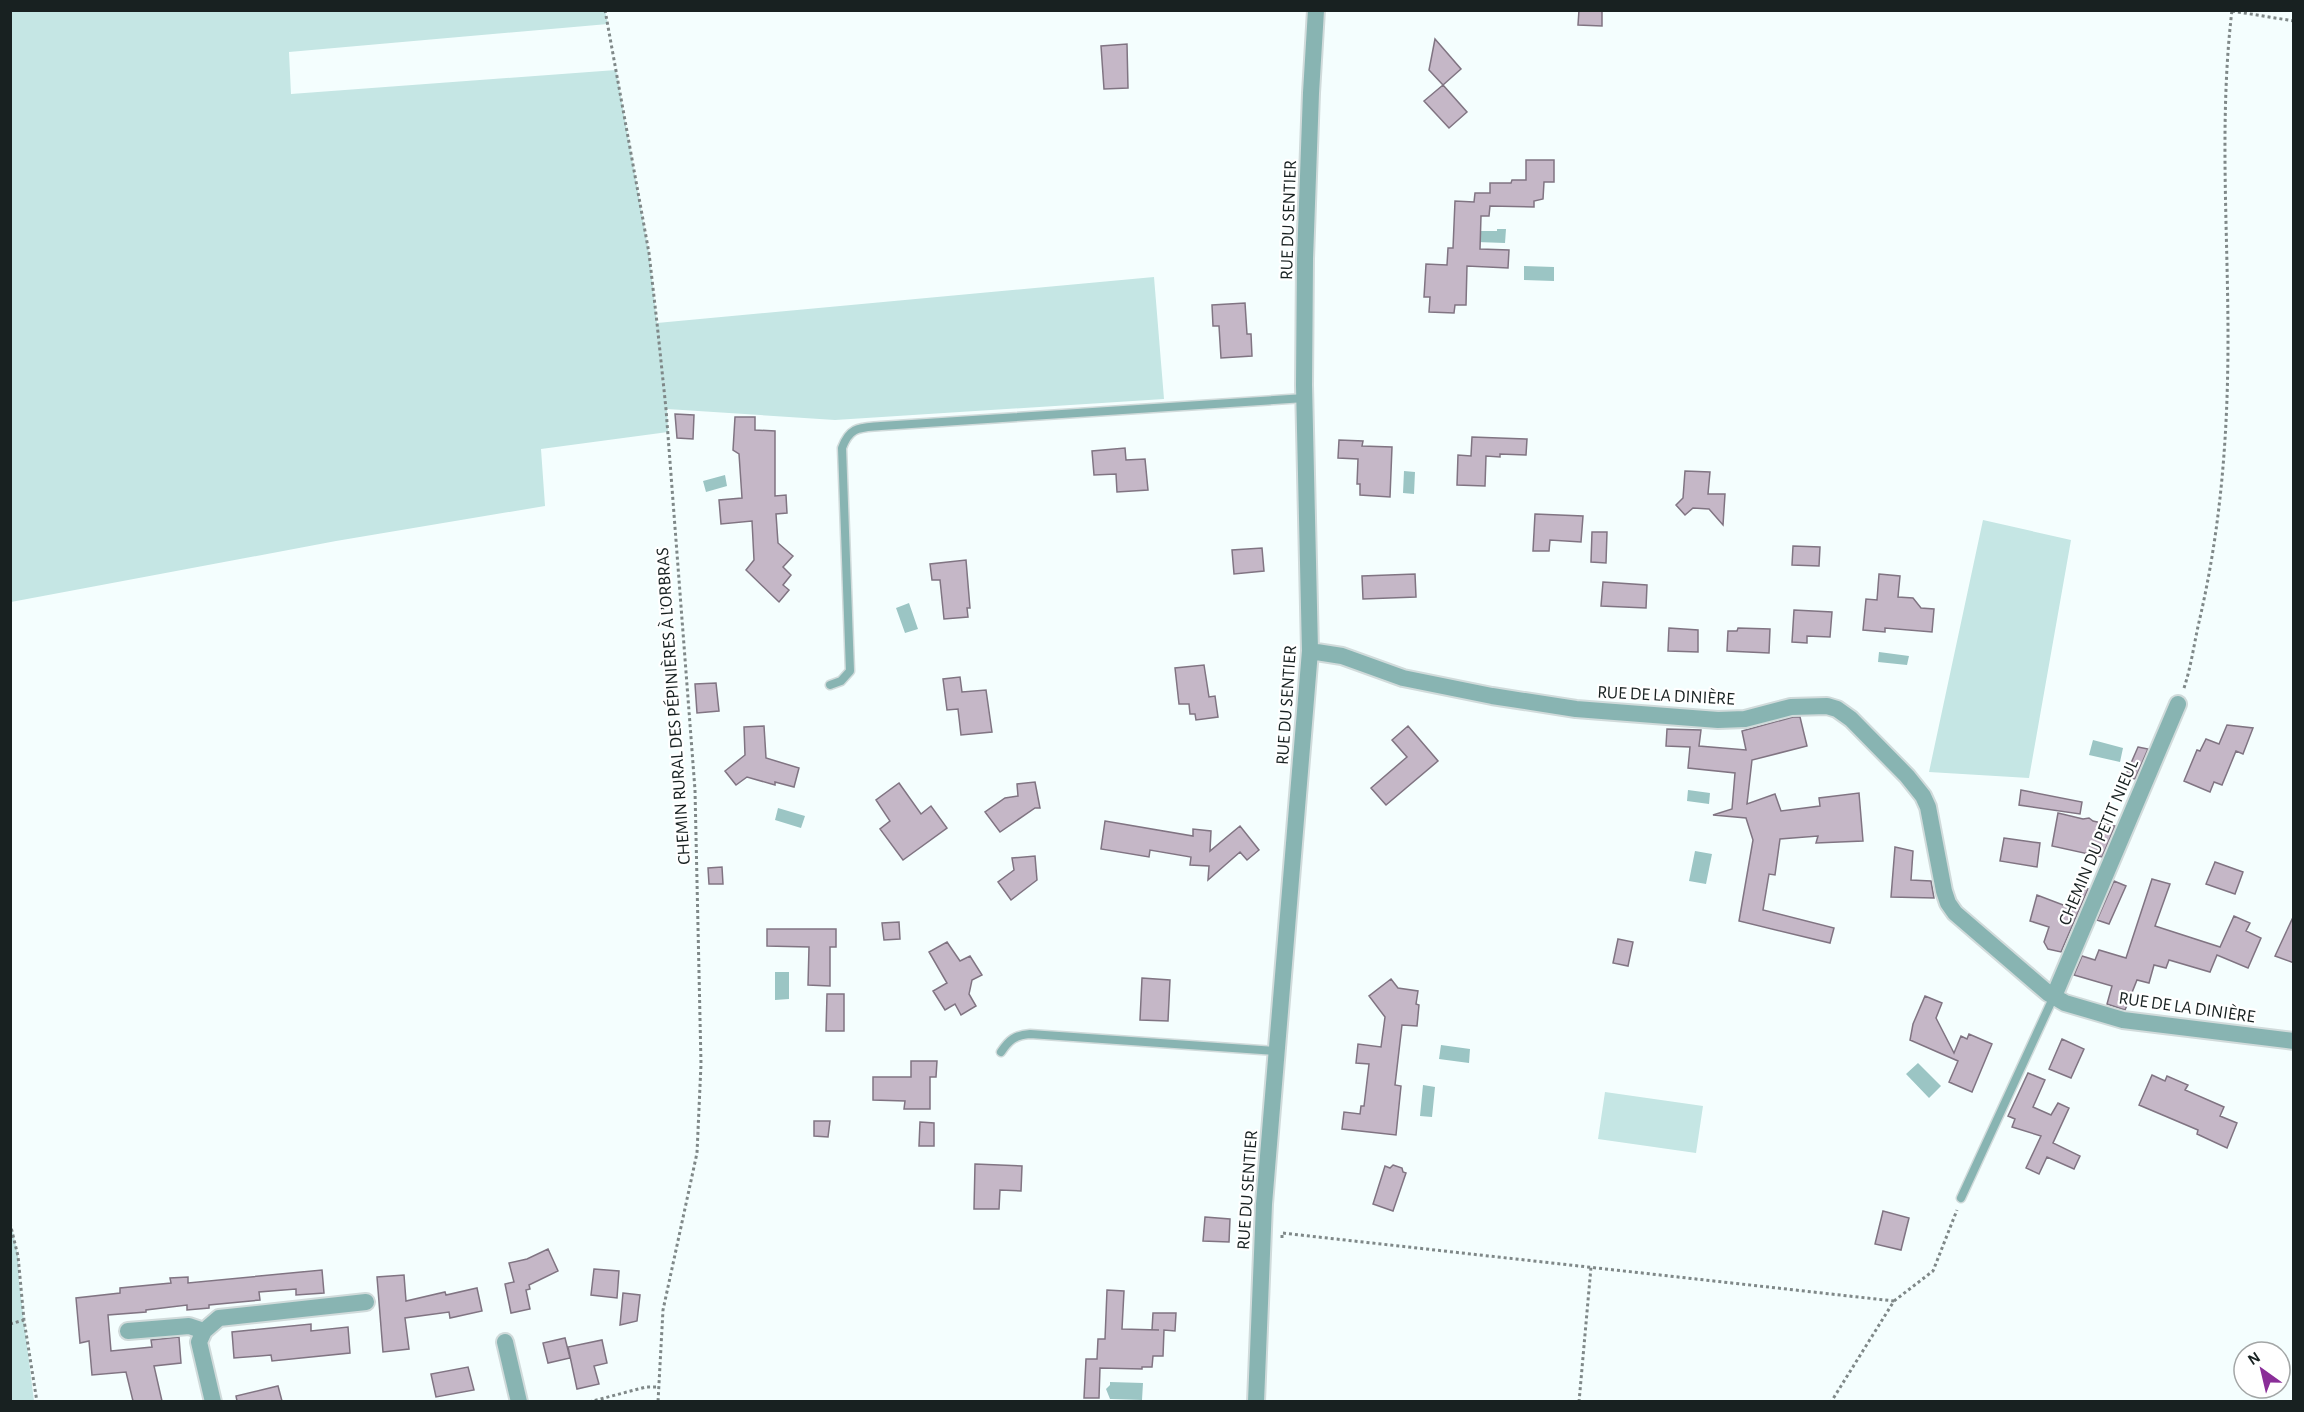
<svg xmlns="http://www.w3.org/2000/svg" width="2304" height="1412" font-family="'Alegreya Sans',sans-serif">
<style>
.green{fill:#c5e6e4}
.water{fill:#9bc5c4}
.building{fill:#c5b7c7;stroke:#807482;stroke-width:1.5}
.lines{fill:none;stroke-linecap:round;stroke-linejoin:round}
.lane-casing{stroke:#d1dbdb;stroke-width:11}
.street-casing{stroke:#d1dbdb;stroke-width:20}
.path{stroke:#7f8888;stroke-width:3;stroke-dasharray:3 3;stroke-linecap:butt}
.lane{stroke:#88b4b2;stroke-width:8}
.street{stroke:#88b4b2;stroke-width:16}
.labels{text-anchor:middle;stroke-width:4.5;stroke-linejoin:round;paint-order:stroke}
.street-label{font-size:18px;fill:#182121;stroke:#fff}
</style>
<rect width="100%" height="100%" fill="#f4fefe"/>
<path class="green" d="M11,10L605,11L608,24L289,52L291,94L616,70L649,253L657,323L1154,277L1164,399L835,420L667,409L668,432L541,449L545,506L336,541L11,602Z
M1983,520L2071,540L2029,778L1929,772Z
M1605,1092L1703,1106L1696,1153L1598,1139Z
M11,1223L18,1256L19,1281L34,1401H11Z"/>
<path class="water" d="M1497,229H1506L1505,243L1477,242L1478,231H1497Z
M1524,266L1554,267V281L1524,280Z
M1404,471L1415,472L1414,494L1403,493Z
M725,475L727,486L706,492L703,481Z
M909,603L918,629L905,633L896,608Z
M1879,652L1909,656L1907,665L1878,662Z
M2093,740L2123,748L2120,762L2089,755Z
M1688,790L1710,793L1709,804L1687,801Z
M778,808L805,816L801,828L775,820Z
M1695,851L1712,854L1706,884L1689,881Z
M775,972H789V999L775,1000Z
M1441,1045L1470,1049L1469,1063L1439,1059Z
M1918,1063L1941,1086L1929,1098L1906,1074Z
M1423,1085L1435,1087L1432,1117L1420,1116Z
M1110,1382L1143,1383L1142,1400L1110,1399L1106,1389L1110,1385Z"/>
<path class="building" d="M1579,10H1602V26L1578,25Z
M1435,39L1461,69L1443,85L1467,112L1449,128L1424,101L1443,85L1429,70Z
M1127,44L1128,88L1104,89L1101,46Z
M1526,160H1554V182H1544L1543,199L1534,201V207L1490,206L1489,216H1481L1480,249L1509,250L1508,268L1467,266L1466,305H1455L1454,313L1429,312L1430,297H1424L1426,264L1447,265L1448,248H1453L1455,201L1474,202L1475,193H1490V183H1511L1512,180H1526Z
M1245,303L1247,334H1251L1252,356L1221,358L1219,326H1213L1212,305Z
M675,414L694,415L693,439L677,438Z
M735,417H755V430L775,431V496L786,495L787,513L776,514L778,543L793,556L783,567L791,575L783,585L789,590L779,602L746,570L754,560L752,521L721,524L719,500L742,498L739,454L733,450Z
M1472,437L1527,439L1526,455L1500,454V457L1486,456L1485,486L1457,485L1458,455L1471,456Z
M1339,440L1363,441L1362,446L1392,447L1390,497L1360,495V484H1357L1358,459L1338,458Z
M1125,448L1126,460L1145,459L1148,490L1117,492L1116,474L1094,475L1092,451Z
M1685,471L1710,472L1708,494H1725L1723,525L1709,509L1693,508L1685,515L1676,505L1683,498Z
M1535,514L1583,516L1581,542L1550,540L1549,551H1533Z
M1592,532H1607L1606,563L1591,562Z
M1793,546L1820,547L1819,566L1792,565Z
M1262,548L1264,571L1234,574L1232,550Z
M966,560L970,608H967L968,617L944,619L940,580H932L930,564Z
M1415,574L1416,597L1363,599L1362,576Z
M1879,574L1900,576L1898,597L1913,598L1921,608L1934,609L1932,632L1885,628V632L1863,630L1866,599L1877,600Z
M1603,582L1647,585L1646,608L1601,606Z
M1794,610L1832,612L1830,637L1807,636V643L1792,642Z
M1669,628L1698,630V652L1668,651Z
M1738,628L1770,629L1769,653L1727,651L1728,631H1737Z
M1204,665L1209,697L1215,696L1218,717L1196,720L1195,714H1190L1189,704H1179L1175,668Z
M960,677L962,692L986,690L992,732L961,735L958,709L947,710L943,679Z
M716,683L719,711L697,713L695,684Z
M1793,717H1800L1807,746L1752,760L1747,804L1775,794L1781,811L1820,806L1819,798L1859,793L1863,841L1816,843L1818,836L1780,839L1775,875L1769,874L1763,910L1834,928L1830,943L1739,921L1753,840L1746,818L1713,815L1732,809L1735,773L1688,768L1690,747L1666,746L1667,729L1701,730L1699,746L1746,750L1742,731Z
M2227,725L2253,728L2243,754L2236,751L2222,785L2214,782L2210,792L2184,781L2197,750L2200,751L2206,739L2219,744Z
M764,726L766,758L799,768L794,787L775,782V785L747,777L736,785L725,771L745,755L744,727Z
M1408,726L1438,761L1386,805L1371,788L1407,757L1392,740Z
M2138,747L2148,749L2135,779L2125,777Z
M1035,782L1040,808H1035L1000,832L985,812L1005,798L1018,796L1017,784Z
M899,783L921,814L931,806L947,828L903,860L880,829L890,821L876,800Z
M2021,790L2082,802L2080,814L2019,805Z
M2058,813L2083,819L2089,818L2093,821L2115,826L2102,857L2052,846Z
M1105,821L1193,836V829L1211,831L1210,851L1240,826L1259,850L1247,860L1240,852L1208,880L1209,866L1190,865L1191,857L1150,850L1149,857L1101,849Z
M2004,838L2040,843L2037,867L2000,861Z
M1895,847L1913,851L1911,880L1931,881L1934,898L1891,897Z
M1035,856L1037,880L1011,900L998,882L1014,870L1012,858Z
M2215,862L2243,872L2235,894L2206,884Z
M722,867L723,884H709L708,868Z
M2152,879L2170,884L2155,926L2220,947L2234,916L2250,923L2246,931L2261,938L2248,968L2217,955L2210,972L2169,960L2166,968L2154,965L2149,983L2137,980L2125,1010L2107,1004L2112,986L2074,975L2082,956L2095,960L2099,950L2126,958Z
M2114,881L2126,886L2109,924L2097,920Z
M2079,886L2088,889L2061,952L2048,949L2044,942L2049,927L2030,921L2037,895L2071,908Z
M2294,915V963L2275,956Z
M899,922L900,939L884,940L882,923Z
M767,929H836V947H830V986L808,985L809,947L767,946Z
M1618,939L1633,942L1628,966L1613,963Z
M947,942L960,961L970,956L982,975L972,980L969,994L976,1006L961,1015L955,1004L945,1010L933,991L947,983L929,952Z
M1142,978L1170,980L1168,1021L1140,1020Z
M1391,979L1398,988L1418,991L1416,1004L1419,1005L1417,1026L1402,1025L1395,1085L1401,1086L1396,1135L1342,1129L1344,1112L1360,1114L1361,1106H1364L1369,1064L1356,1063L1358,1044L1381,1047L1385,1017L1369,996Z
M827,994H844V1031H826Z
M1925,996L1942,1003L1936,1018L1954,1053L1961,1036L1967,1039L1969,1034L1992,1044L1972,1092L1949,1082L1958,1061L1910,1040L1913,1024Z
M2062,1039L2084,1049L2071,1078L2049,1069Z
M911,1061H937L936,1077H930V1109H904L905,1101L873,1100V1077H911Z
M2028,1073L2045,1080L2033,1107L2051,1115L2058,1103L2069,1108L2053,1143L2080,1156L2074,1169L2047,1157L2039,1174L2026,1168L2041,1136L2012,1127L2015,1119L2008,1116Z
M2152,1075L2165,1081L2167,1076L2188,1085L2185,1090L2224,1107L2220,1116L2237,1123L2227,1148L2197,1134L2198,1130L2139,1105Z
M814,1121H830L828,1137L814,1136Z
M920,1122L934,1123V1146H919Z
M975,1164L1022,1166L1021,1191L1000,1190L999,1209H974Z
M1393,1165L1402,1168L1403,1172L1406,1173L1393,1211L1373,1204L1385,1166L1390,1168Z
M1883,1211L1909,1218L1901,1250L1875,1244Z
M1205,1217L1230,1219L1229,1242L1203,1241Z
M548,1249L558,1271L529,1285L530,1289L526,1290L530,1309L511,1313L505,1284L514,1282L509,1263L527,1259Z
M594,1269L619,1271L617,1298L591,1295Z
M322,1270L324,1293L296,1295V1289L259,1292L260,1300L209,1305V1308L187,1310V1305L146,1310V1312L108,1315L111,1351L152,1347L151,1340L179,1337L181,1363L154,1366L162,1401H133L126,1372L92,1375L89,1341L80,1343L76,1298L120,1293V1288L171,1283L170,1278L188,1277V1283Z
M404,1275L406,1301L445,1292L446,1295L477,1288L482,1311L450,1318L449,1312L405,1318L409,1349L383,1352L377,1277Z
M1107,1290L1124,1291L1122,1329L1159,1330H1152L1153,1313H1176L1175,1331L1164,1330L1163,1356H1153L1152,1367H1142V1369L1100,1368L1099,1398H1084L1086,1359H1097L1098,1339H1105Z
M623,1293L640,1295L637,1321L620,1325Z
M311,1324V1331L348,1327L350,1353L272,1361L271,1355L234,1358L232,1332Z
M565,1338L570,1358L548,1363L543,1343Z
M602,1340L607,1363L594,1366L599,1384L577,1389L568,1347Z
M468,1367L474,1390L436,1397L431,1374Z
M278,1386L282,1401H237L236,1396Z"/>
<g class="lines">
<g class="lane-casing">
<path id="lane" d="M830,685L841,681L850,671L842,448C850,426 860,428 881,426L1305,398
M1001,1052C1009,1040 1015,1035 1030,1034L1277,1051
M1961,1198L2054,996"/>
</g>
<g class="street-casing">
<path id="street" d="M1310,651L1342,656L1403,678L1492,696L1576,709L1718,720L1745,719L1791,707L1827,706L1837,709L1851,719L1907,776L1923,796L1928,807L1944,891L1948,903L1955,913L2048,993L2065,1003L2123,1020L2294,1041
M2054,996L2178,704
M128,1331L189,1326L204,1331
M505,1342L519,1402
M213,1402L199,1342L204,1331L219,1318L366,1302
M1256,1402L1264,1204L1310,651L1304,385L1305,259L1311,93L1316,10"/>
</g>
<path class="path" d="M605,10L649,253L657,323L666,409L695,790L701,1064L697,1153L663,1310L658,1402
M2232,11L2294,21
M2184,688C2191,667 2194,644 2199,622C2221,528 2228,434 2228,338C2228,229 2219,119 2232,10
M10,1223L18,1256L24,1320L37,1402
M1282,1238V1233L1894,1301L1831,1402
M1894,1301L1933,1271L1957,1210
M10,1324L24,1320
M589,1402L646,1387H659
M1579,1402L1591,1267"/>
<use href="#lane" class="lane"/>
<use href="#street" class="street"/>
</g>
<g class="labels">
<g class="street-label">
<text transform="translate(1288 220) rotate(-88)" y="6">RUE DU SENTIER</text>
<text transform="translate(1666 695) rotate(3)" y="6">RUE DE LA DINIÈRE</text>
<text transform="translate(1286 705) rotate(-86)" y="6">RUE DU SENTIER</text>
<text transform="translate(673 706) rotate(-94)" y="6">CHEMIN RURAL DES PÉPINIÈRES À L’ORBRAS</text>
<text transform="translate(2098 842) rotate(-67)" y="6">CHEMIN DU PETIT NIEUL</text>
<text transform="translate(2187 1007) rotate(8)" y="6">RUE DE LA DINIÈRE</text>
<text transform="translate(1247 1190) rotate(-86)" y="6">RUE DU SENTIER</text>
</g>
</g>
<rect width="2304" height="1412" fill="none" stroke="#182121" stroke-width="24"/>
<g transform="translate(2262 1370) rotate(326)"><circle r="28" fill="#ffffff" stroke="#a3a6a6" stroke-width="1.5"/>
<path d="M0-4.5L10 22L0 15L-10 22Z" fill="#8a2e98"/>
<text y="-9" font-size="16" font-weight="bold" text-anchor="middle" fill="#182121">N</text>
</g>
</svg>
